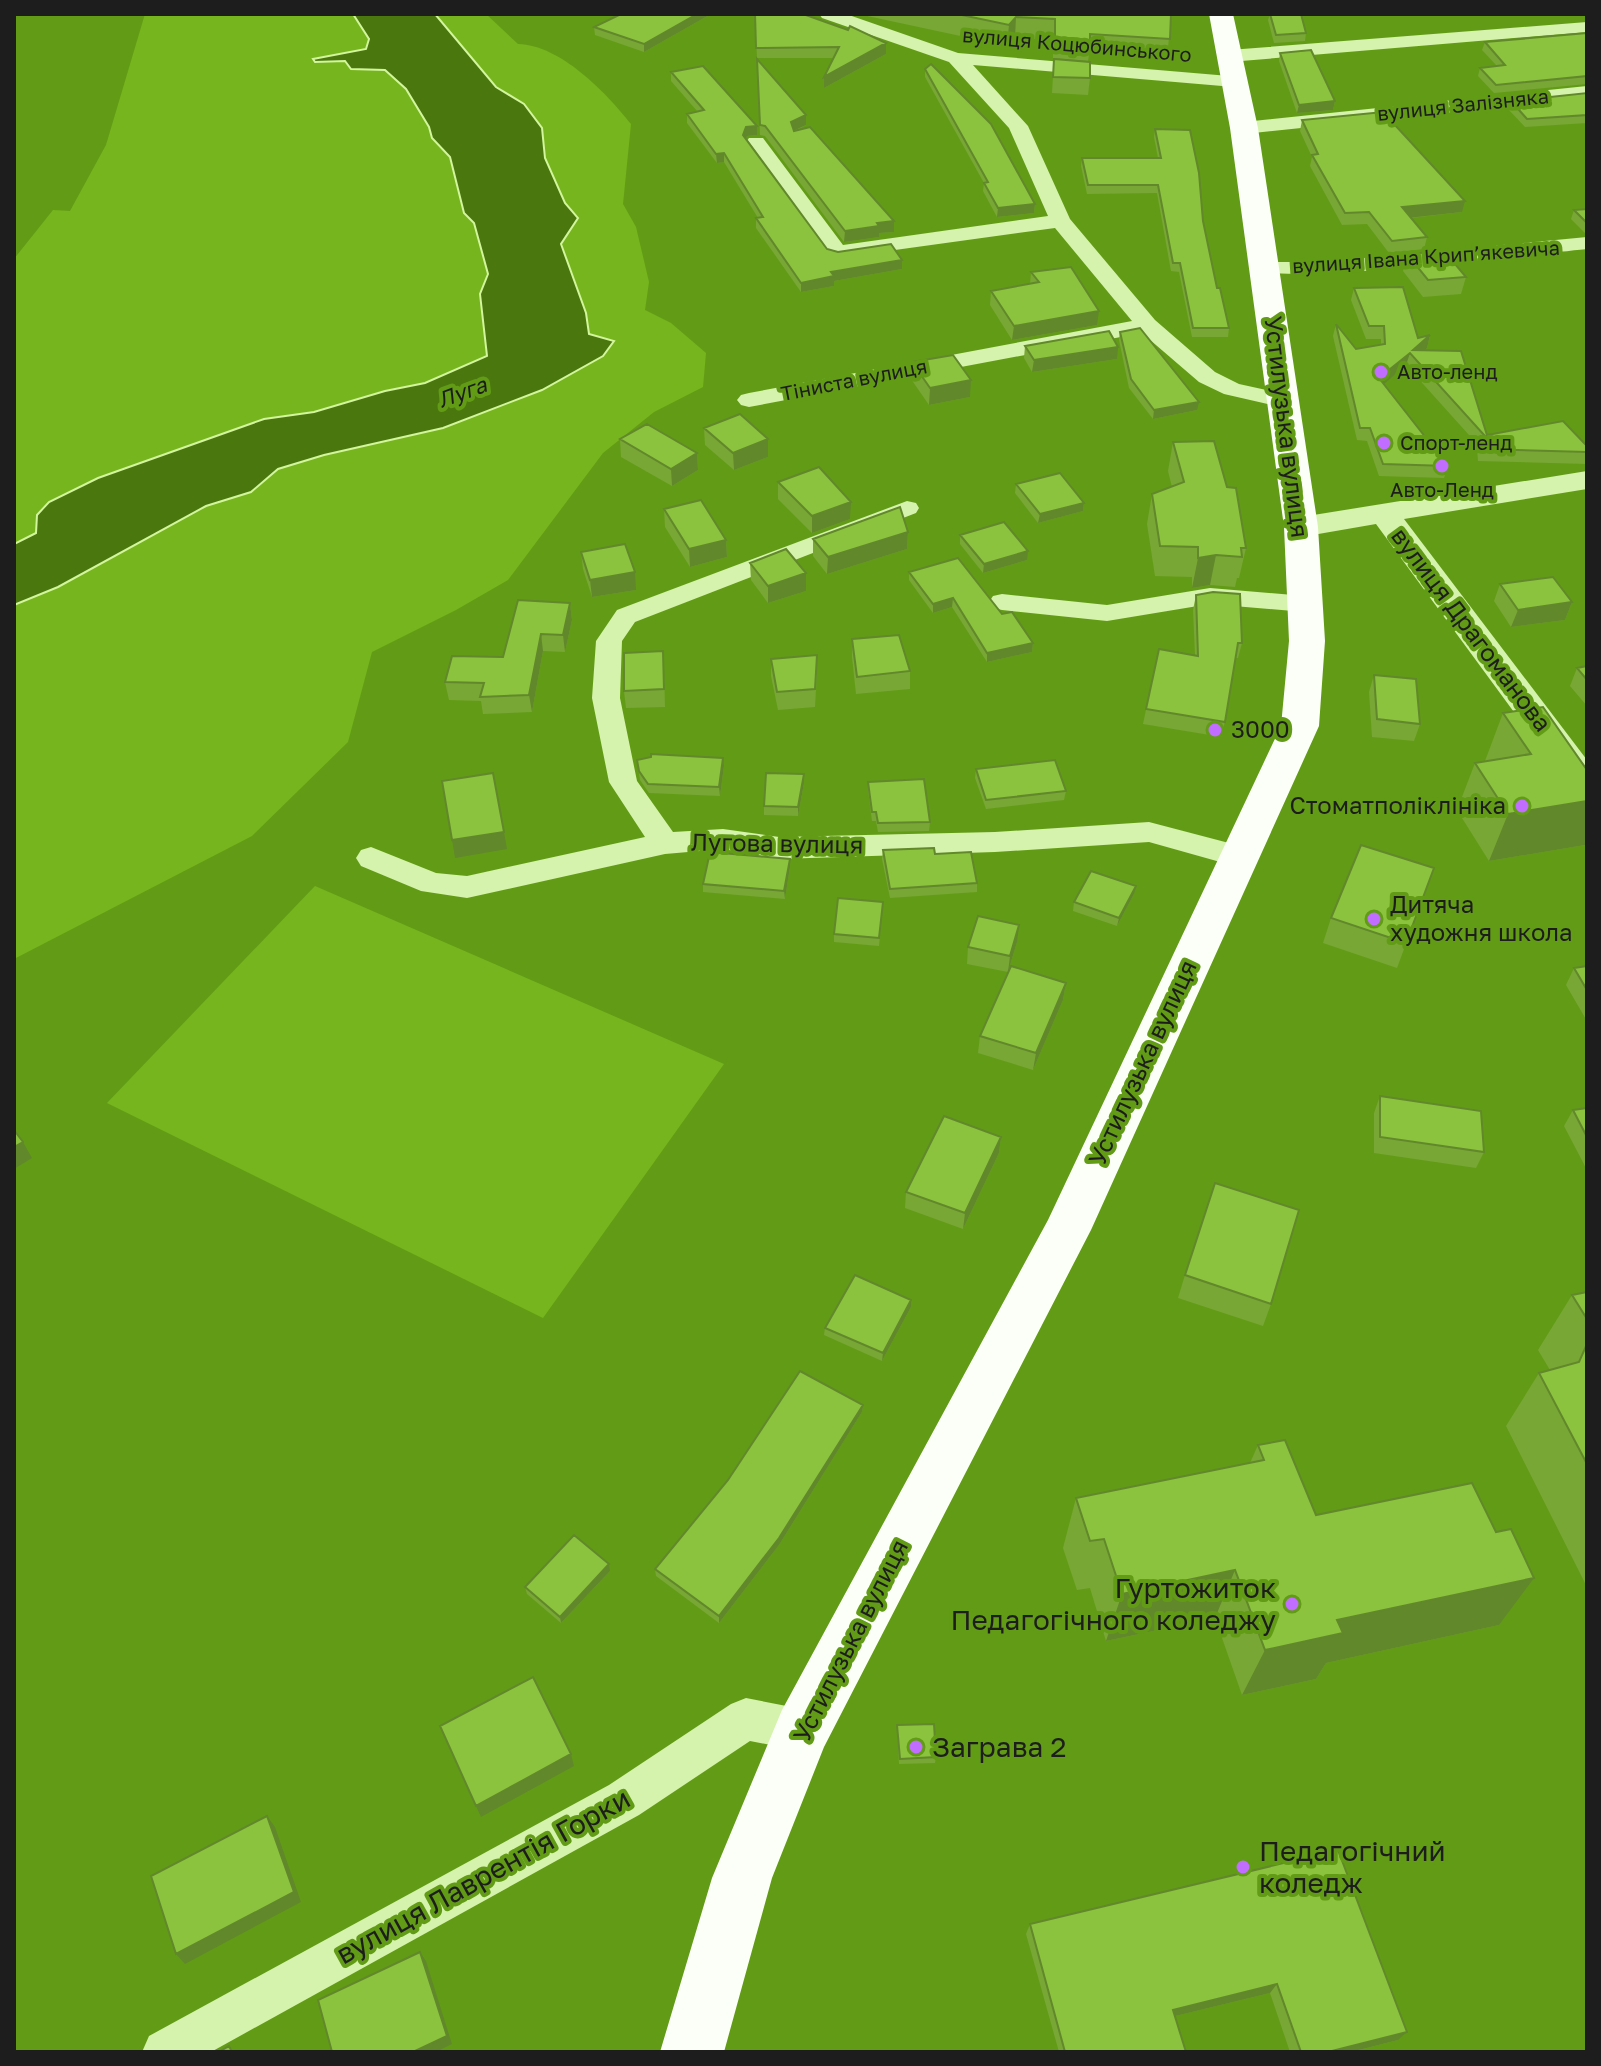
<svg xmlns="http://www.w3.org/2000/svg" width="1601" height="2066" font-family="'Golos Text',sans-serif">
<style>
.green{fill:#77b51e}
.water{fill:#4a780e;stroke:#d2f59e;stroke-width:2}
.lines{fill:none;stroke-linecap:round;stroke-linejoin:round}
.minor{fill:#d5f3ac;fill-rule:evenodd}
.tertiary{fill:#d5f3ac;fill-rule:evenodd}
.primary{fill:#fbfff7;fill-rule:evenodd}
.wall{fill:#78a735}
.shaded-wall{fill:#61882b}
.building{fill:#8bc23e;stroke:#61882b;stroke-width:2}
.poi-dot{fill:#c16dff;stroke:#629c16;stroke-width:3}
.labels{text-anchor:middle;stroke-width:8;stroke-linejoin:round;paint-order:stroke}
.far-street-label{font-size:20px;fill:#1d1d1d;stroke:#629c16}
.far-poi-label{font-size:20px;fill:#1d1d1d;stroke:#629c16;text-anchor:start}
.far-water-label{font-size:22px;font-style:italic;fill:#1b1d19;stroke:#629c16}
.street-label{font-size:24px;fill:#1d1d1d;stroke:#629c16}
.poi-label{font-size:24px;fill:#1d1d1d;stroke:#629c16;text-anchor:start}
.near-poi-label{font-size:28px;fill:#1d1d1d;stroke:#629c16;text-anchor:start}
.near-street-label{font-size:28px;fill:#1d1d1d;stroke:#629c16}
</style>
<rect width="100%" height="100%" fill="#629c16"/>
<path class="green" d="M145,14H353L369,39L366,49L313,59L315,62L345,61L351,69L385,70L407,90L429,127L432,138L450,157L464,213L474,223L488,274L480,294L487,356L425,383L385,391L314,412L264,419L37,515L36,533L14,544V259L53,210L70,211L106,145Z
M435,14H486L518,44C560,45 606,92 631,124L623,204L636,227L649,282L645,310L671,323L706,353L703,387L654,412L603,453L508,580L456,610L372,652L348,742L252,836L14,959V605L58,587L206,506L251,492L278,469L324,455L443,428L542,390L603,356L613,342L589,334L586,313L561,243L578,218L565,203L545,158L542,127L524,104L496,87Z
M315,886L724,1064L543,1318L107,1103Z"/>
<path class="water" d="M353,14H435L496,87L524,104L542,128L545,158L565,203L578,218L561,244L586,313L589,334L614,341L603,356L542,390L443,428L324,455L278,469L251,492L206,506L58,587L14,605V544L36,533L37,515L49,502L98,478L264,419L314,412L385,391L425,383L487,356L480,294L488,274L474,223L464,213L450,157L432,138L429,127L406,89L385,70L351,69L345,61L315,62L313,59L366,49L369,39Z"/>
<g class="lines">
<path class="minor" d="M819,14H846L958,53L1241,77L1244,81L1234,87L973,65L1028,126L1070,219L1155,320L1215,372L1239,384L1293,396L1297,401L1293,406L1285,408L1224,394L1199,382L1142,333L749,407L741,405L737,400L741,395L749,393L1132,321L1055,228L837,258L829,257L746,142L749,138H763L843,245L1048,216L1009,128L949,62L822,18Z
M1587,22V32L1229,62L1220,56L1229,50Z
M1587,86V98L1244,134L1234,128L1244,122Z
M1587,237V249C1546,253 1269,287 1254,268L1265,262H1321Z
M907,501L916,503L919,508L916,513L635,622L622,641L620,698L637,781L673,832L723,829L779,837L995,832L1149,822L1248,848L1253,856L1248,864L1238,867L1149,842L995,852L779,859L723,849L665,854L467,898L421,891L361,866L356,858L361,850L371,847L436,873L467,876L645,837L609,782L592,698L596,641L617,610Z
M1210,588L1305,596L1314,598L1318,604L1314,610L1305,612L1210,604L1107,621L1002,610L993,608L989,602L993,596L1002,594L1107,605Z
M746,1698L802,1709L817,1715L823,1730L817,1745L802,1751L750,1741L639,1815L211,2052H142L149,2036L609,1785L731,1704Z"/>
<path class="tertiary" d="M1587,471V489L1404,519L1587,760V797L1574,794L1376,524L1301,537L1290,534L1285,527L1290,520L1301,517Z"/>
<path class="primary" d="M1209,14H1233L1258,128L1318,527L1325,641L1319,726L1091,1230L824,1747L772,1878L724,2052H660L712,1878L782,1710L1048,1220L1281,726L1289,641L1284,527L1230,128Z"/>
</g>
<path class="wall" d="M621,14H711L644,52L595,35L594,27Z
M755,14L886,54L824,88V77L834,58H757Z
M858,14H1171L1167,60L1089,55L1088,61L1053,58V40L1015,38L1007,46Z
M1270,14H1301L1306,33L1305,41L1274,43L1268,20Z
M1587,33V84L1494,93L1478,76L1480,68L1497,66L1482,50L1485,42Z
M1280,53L1335,101L1333,110L1297,113L1279,61Z
M757,59L806,115V125L795,131L894,221V232L879,233V237L844,242L765,136L760,135Z
M1054,59L1090,78L1088,95L1052,93Z
M925,69L1035,204L1034,213L997,217L983,191L984,183L925,77Z
M671,72L757,135L747,136L746,138L827,249L902,269L834,281V286L801,292L756,228V218H758L724,162L717,163L687,123V114L697,111L671,81Z
M1587,93V123L1525,127L1508,109L1511,101Z
M1302,120L1462,212L1411,218L1427,237L1424,249L1389,253L1367,224L1342,225L1310,166L1312,157L1300,131Z
M1155,129L1203,221L1217,288L1229,328L1228,337H1192L1179,272L1171,271L1157,193L1087,194L1081,166L1082,158H1158L1154,137Z
M1587,209V235L1571,219L1574,210Z
M1407,254L1466,277L1461,294L1423,297L1403,271Z
M1031,272L1097,325L1012,340L990,305L991,291L1030,284Z
M1354,288L1418,338L1430,335L1427,348L1424,350L1487,435L1587,446V464L1478,461L1477,449L1478,445L1406,365L1383,384L1448,466L1444,478L1379,476L1367,441L1357,440L1333,336L1336,324L1356,349L1381,344V339H1366L1351,300Z
M1120,332L1197,410L1153,419L1129,388L1119,340Z
M1025,346L1117,359L1032,372L1024,358Z
M912,362L970,397L929,405L911,379Z
M704,428L768,457L734,470L705,445Z
M620,439L697,453L698,470L672,486L621,457Z
M1173,442L1227,487L1246,548L1239,578H1237L1235,587L1210,585L1192,588V577L1155,576L1147,524L1152,494L1172,487L1168,471Z
M778,482L850,519L812,533L778,499Z
M1016,484L1084,503L1083,511L1038,523L1015,493Z
M664,509L726,540L727,557L690,567L665,527Z
M908,532L907,549L827,574L813,556V539Z
M960,535L1027,560L983,573L960,544Z
M581,552L636,590L592,597L583,569Z
M750,563L806,573V591L768,603L751,580Z
M909,572L1002,614L1033,643L1032,652L987,662L952,607L933,613L909,580Z
M1500,584L1572,602L1565,620L1511,627L1494,601Z
M1196,595L1242,643L1238,658H1236L1222,737L1143,724L1159,649L1195,655L1193,610Z
M570,603L572,620L565,652L543,651L532,712L483,714L481,701L449,700L445,682L503,657Z
M852,639L910,671V689L856,694L852,657Z
M771,659L817,672L815,707L778,710L771,676Z
M1587,666V706L1570,686L1577,668Z
M664,669L665,707L626,708L624,691Z
M1374,675L1420,724L1414,741L1372,737L1369,692Z
M1543,707L1585,845L1489,861L1457,810L1475,763L1485,761L1503,713Z
M637,760L724,766L720,796L649,793L640,780Z
M976,769L1066,791L1064,800L986,809L975,778Z
M804,774V783L798,816L764,815V806Z
M868,782L930,822L929,831L878,832L876,821H872L868,790Z
M883,850L935,854L977,883V892L890,898L882,859Z
M790,867L785,899L703,892V884Z
M1434,868L1397,968L1323,943L1331,918Z
M1134,894L1117,926L1073,911L1074,902Z
M883,902L879,946L834,942V934Z
M1017,942L1008,972L967,964L968,947Z
M1587,966V1021L1566,985L1574,968Z
M1066,983L1063,1000L1033,1070L978,1053L980,1036Z
M1380,1096L1484,1152L1476,1168L1374,1153V1113Z
M1587,1108V1170L1564,1126L1573,1110Z
M1001,1137L999,1153L963,1229L905,1208L906,1192Z
M1185,1275L1271,1304L1263,1326L1178,1298Z
M1587,1292V1587L1506,1426L1539,1373L1550,1370L1538,1350L1572,1295Z
M911,1300V1307L882,1361L824,1335L825,1328Z
M863,1405L862,1412L779,1545L719,1623L656,1576L655,1569Z
M1258,1445L1316,1515L1499,1625L1326,1663L1316,1679L1242,1695L1215,1618L1106,1641L1090,1588L1077,1590L1063,1548L1076,1498L1250,1463Z
M610,1571L561,1623L527,1594L525,1587Z
M897,1725L936,1757L935,1763L899,1764Z
M1338,1850L1398,2040L1351,2052H1290L1270,1993L1175,2016L1186,2052H1059L1026,1934L1030,1924Z"/>
<path class="shaded-wall" d="M697,14H711L644,52V44Z
M1016,17L1015,38L1007,46L1009,25Z
M886,43V54L824,88V77Z
M1335,101L1333,110L1297,113L1299,105Z
M806,115V125L791,132V122Z
M757,126V135L747,136L744,144L743,135L746,127Z
M724,153V162L717,163L716,154Z
M1465,201L1462,212L1399,219L1402,207Z
M1035,204L1034,213L997,217L998,208Z
M894,221V232L879,233V237L844,242L845,231L877,223Z
M902,260V269L834,281V286L801,292V283L831,272Z
M1099,311L1097,325L1012,340L1014,326Z
M1430,335L1427,348L1415,358L1413,350Z
M1118,347L1117,359L1032,372L1034,360Z
M1410,353L1406,365L1376,391L1379,378Z
M971,380L970,397L929,405L930,388Z
M1199,402L1197,410L1153,419L1154,410Z
M768,439V457L734,470L733,453Z
M697,453L698,470L672,486L671,469Z
M851,502L850,519L812,533V516Z
M1084,503L1083,511L1038,523L1040,514Z
M908,532L907,549L827,574L828,557Z
M726,540L727,557L690,567L689,549Z
M1028,551L1027,560L983,573L984,564Z
M1216,555L1210,585L1192,588L1198,558Z
M635,572L636,590L592,597L590,580Z
M806,573V591L768,603V586Z
M953,598L952,607L933,613V604Z
M1572,602L1565,620L1511,627L1518,610Z
M570,603L572,620L565,652L563,635Z
M541,634L543,651L532,712L529,695Z
M1033,643L1032,652L987,662V653Z
M723,758L724,766L720,796L719,787Z
M804,774V783L798,816V807Z
M1587,801V840L1585,845L1489,861L1508,814Z
M504,832L507,849L455,858L452,840Z
M790,859V867L785,899L784,891Z
M1136,886L1134,894L1117,926L1119,918Z
M1019,925L1017,942L1008,972L1010,956Z
M1066,983L1063,1000L1033,1070L1036,1053Z
M1001,1137L999,1153L963,1229L965,1213Z
M23,1142L32,1158L14,1169V1147Z
M911,1300V1307L882,1361L883,1353Z
M863,1405L862,1412L779,1545L719,1623V1616Z
M609,1564L610,1571L561,1623L560,1617Z
M1235,1570L1215,1618L1106,1641L1122,1594Z
M1534,1578L1499,1625L1326,1663L1316,1679L1242,1695L1265,1650L1337,1620Z
M571,1754L574,1766L481,1817L476,1806Z
M267,1816L275,1827L301,1902L185,1964L176,1954Z
M420,1952L426,1961L452,2044L436,2052H413Z
M1277,1984L1270,1993L1167,2018L1173,2010Z
M1407,2032L1398,2040L1351,2052H1328Z"/>
<path class="building" d="M621,14H697L644,44L594,27Z
M755,14H803L848,30L850,26L886,43L824,77L839,47L756,48Z
M957,14H1171L1170,39L1090,34V40L1055,37V19L1016,17L1009,25Z
M1270,14H1301L1306,33L1276,35Z
M1587,33V76L1496,85L1480,68L1505,65L1485,42Z
M1311,50L1335,101L1299,105L1280,53Z
M757,59L806,115L791,122L794,131L810,127L894,221L877,223L879,226L845,231L765,126L760,125Z
M1054,59L1090,62V78L1053,77Z
M931,64L991,124L1035,204L998,208L984,183L988,182L925,69Z
M703,66L757,126L746,127L743,135L827,249L838,252L891,244L902,260L831,272L834,276L801,283L756,218L763,217L724,153L716,154L687,114L704,110L671,72Z
M1587,93V115L1527,119L1511,101Z
M1383,112L1465,201L1402,207L1427,237L1392,241L1369,212L1345,213L1312,155L1318,154L1302,120Z
M1155,129L1190,130L1199,173L1203,221L1217,288H1220L1229,328H1193L1180,263H1173L1158,185H1088L1082,158H1161Z
M1587,209V223L1574,210Z
M1444,251L1466,277L1428,280L1407,254Z
M1071,267L1099,311L1014,326L991,291L1039,282L1031,272Z
M1403,287L1418,338L1430,335L1413,350L1461,351L1487,435L1563,421L1587,446V452L1482,449L1481,436H1485L1410,353L1379,378L1448,466L1383,464L1370,428H1360L1336,324L1356,349L1385,344L1384,326H1369L1354,288Z
M1140,328L1199,402L1154,410L1131,379L1120,332Z
M1109,331L1118,347L1034,360L1025,346Z
M953,355L971,380L930,388L912,362Z
M740,414L768,439L733,453L704,428Z
M647,424L697,453L671,469L620,439Z
M1214,441L1227,487L1236,488L1246,548H1241L1242,557L1216,555L1198,558V547L1160,546L1152,494L1184,482L1173,442Z
M819,467L851,502L812,516L778,482Z
M1060,473L1084,503L1040,514L1016,484Z
M701,500L726,540L689,549L664,509Z
M900,507L908,532L828,557L813,539Z
M1004,522L1028,551L984,564L960,535Z
M625,544L635,572L590,580L581,552Z
M786,549L806,573L768,586L750,563Z
M958,558L1002,614L1012,612L1033,643L987,653L953,598L933,604L909,572Z
M1553,577L1572,602L1518,610L1500,584Z
M1213,592L1240,594L1242,643H1238L1225,722L1146,709L1159,649L1198,656L1196,595Z
M518,600L570,603L563,635L541,634L529,695L480,697L484,683L445,682L452,656L503,657Z
M899,635L910,671L857,677L852,639Z
M663,651L664,689L624,691V653Z
M817,655L815,689L777,692L771,659Z
M1587,666V680L1577,668Z
M1374,675L1416,679L1420,724L1377,719Z
M1543,707L1587,770V801L1508,814L1475,763L1531,754L1503,713Z
M651,754L723,758L719,787L648,784L639,771L637,760L651,757Z
M1055,760L1066,791L986,800L976,769Z
M493,773L504,832L452,840L442,781Z
M766,773L804,774L798,807L764,806Z
M924,779L930,822L878,823L876,812H872L868,782Z
M1361,845L1434,868L1406,943L1331,918Z
M934,848L935,854L971,852L977,883L890,889L883,850Z
M710,852L790,859L784,891L703,884Z
M1091,871L1136,886L1119,918L1074,902Z
M838,898L883,902L879,938L834,934Z
M978,916L1019,925L1010,956L968,947Z
M1011,966L1066,983L1036,1053L980,1036Z
M1587,966V990L1574,968Z
M1380,1096L1481,1111L1484,1152L1380,1137Z
M1587,1108V1137L1573,1110Z
M944,1116L1001,1137L965,1213L906,1192Z
M14,1130L23,1142L14,1147Z
M1215,1183L1299,1210L1271,1304L1185,1275Z
M855,1275L911,1300L883,1353L825,1328Z
M1587,1292V1319L1572,1295Z
M1587,1344V1464L1539,1373L1579,1362Z
M800,1371L863,1405L779,1538L719,1616L655,1569L728,1480Z
M1285,1440L1316,1515L1472,1483L1496,1532L1511,1529L1534,1578L1337,1620L1343,1633L1265,1650L1235,1570L1122,1594L1104,1539L1090,1541L1076,1498L1264,1460L1258,1445Z
M574,1535L609,1564L560,1617L525,1587Z
M533,1677L571,1754L476,1806L440,1726Z
M934,1724L936,1757L900,1759L897,1725Z
M267,1816L294,1892L176,1954L151,1876Z
M1338,1850L1407,2032L1328,2052H1301L1277,1984L1173,2010L1186,2052H1065L1030,1924Z
M420,1952L447,2036L413,2052H332L318,2000Z
M229,2046L232,2052H219Z"/>
<g class="poi-dot">
<circle cx="1381" cy="372" r="8"/>
<circle cx="1384" cy="443" r="8"/>
<circle cx="1442" cy="466" r="8"/>
<circle cx="1215" cy="730" r="8"/>
<circle cx="1522" cy="806" r="8"/>
<circle cx="1374" cy="919" r="8"/>
<circle cx="1292" cy="1604" r="8"/>
<circle cx="916" cy="1747" r="8"/>
<circle cx="1243" cy="1867" r="8"/>
</g>
<g class="labels">
<g class="far-street-label">
<text transform="translate(1077 45) rotate(5)" y="7">вулиця Коцюбинського</text>
<text transform="translate(1463 105) rotate(-6)" y="7">вулиця Залізняка</text>
<text transform="translate(1426 257) rotate(-4)" y="7">вулиця Івана Крипʼякевича</text>
<text transform="translate(854 380) rotate(-11)" y="7">Тіниста вулиця</text>
</g>
<g class="far-poi-label">
<text x="1397" y="379">Авто-ленд</text>
<text x="1400" y="450">Спорт-ленд</text>
<text x="1442" y="497" text-anchor="middle">Авто-Ленд</text>
</g>
<g class="far-water-label">
<text transform="translate(462 392) rotate(-20)" y="8">Луга</text>
</g>
<g class="street-label">
<text transform="translate(1286 427) rotate(83)" y="8">Устилузька вулиця</text>
<text transform="translate(1471 630) rotate(53)" y="8">вулиця Драгоманова</text>
<text transform="translate(777 844) rotate(1)" y="8">Лугова вулиця</text>
<text transform="translate(1143 1063) rotate(-65)" y="8">Устилузька вулиця</text>
<text transform="translate(851 1641) rotate(-63)" y="8">Устилузька вулиця</text>
</g>
<g class="poi-label">
<text x="1231" y="738">3000</text>
<text x="1506" y="814" text-anchor="end">Стоматполіклініка</text>
<text x="1390" y="913">Дитяча<tspan x="1390" dy="28">художня школа</tspan></text>
</g>
<g class="near-poi-label">
<text x="1276" y="1598" text-anchor="end">Гуртожиток<tspan x="1276" dy="32">Педагогічного коледжу</tspan></text>
<text x="932" y="1757">Заграва 2</text>
<text x="1259" y="1861">Педагогічний<tspan x="1259" dy="32">коледж</tspan></text>
</g>
<g class="near-street-label">
<text transform="translate(483 1876) rotate(-29)" y="10">вулиця Лаврентія Горки</text>
</g>
</g>
<rect width="1601" height="2066" fill="none" stroke="#1d1d1d" stroke-width="32"/>
</svg>
